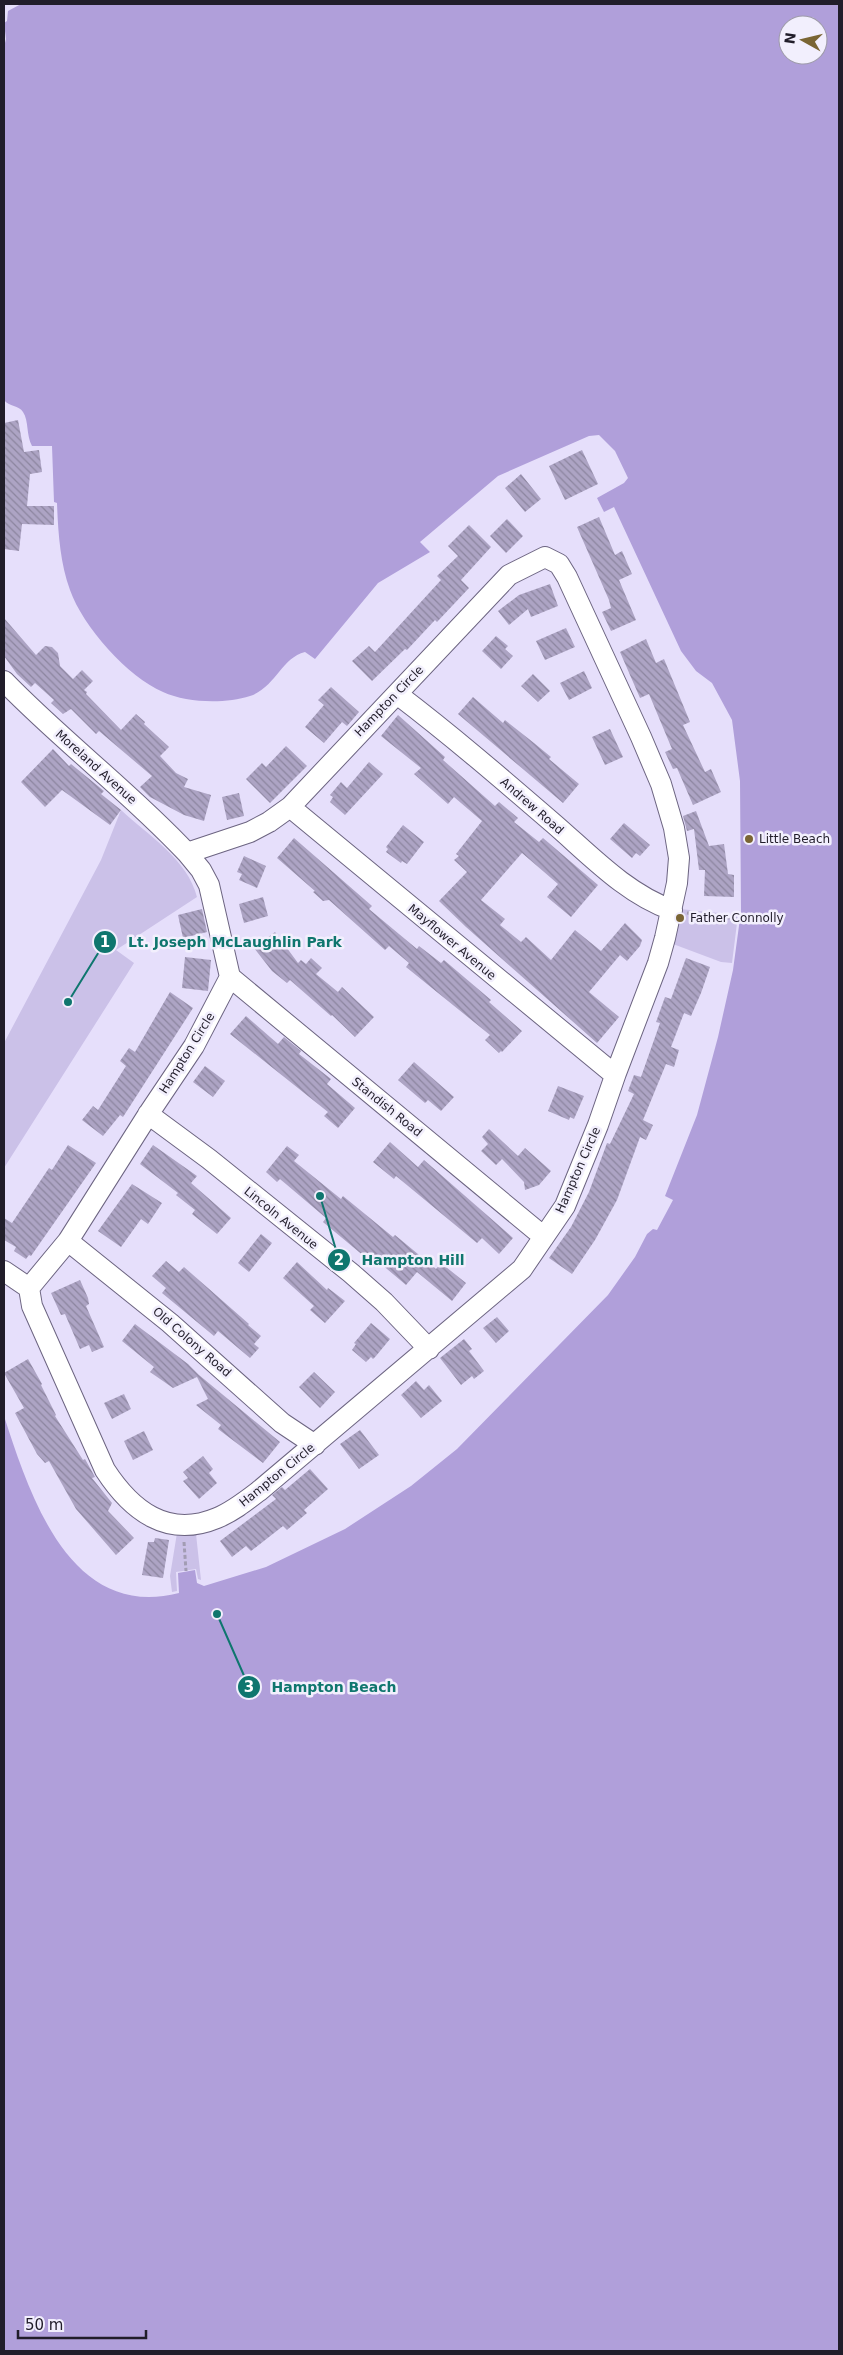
<svg xmlns="http://www.w3.org/2000/svg" width="843" height="2355" font-family="'DejaVu Sans',sans-serif">
<style>
.green{fill:#cbc1e8}
.water{fill:#b09fda;fill-rule:evenodd}
.building{fill:url(#building-back-hatch)}
.lines{fill:none;stroke-linecap:round;stroke-linejoin:round}
.minor-casing{stroke:#6c6481;stroke-width:22}
.path{stroke:#a29cb3;stroke-width:3;stroke-dasharray:4 2.5;stroke-linecap:butt}
.minor{stroke:#fff;stroke-width:20}
.poi-dot{fill:#7a6534;stroke:#f2effd;stroke-width:2}
.labels{text-anchor:middle;stroke-width:5;stroke-linejoin:round;paint-order:stroke}
.street-label{font-size:12px;fill:#211d2a;stroke:#f2effd}
.poi-label{font-size:12px;fill:#211d2a;stroke:#f2effd;text-anchor:start}
.leader{fill:none;stroke:#0f766e;stroke-width:2}
.callout-dot{fill:#0f766e;stroke:#f2effd;stroke-width:2}
.mark-label{font-size:15px;text-anchor:middle;font-weight:bold;fill:#fff}
.callout-label{font-size:14px;text-anchor:middle;font-weight:bold;fill:#0f766e;stroke:#f2effd;stroke-width:5;stroke-linejoin:round;paint-order:stroke}
</style>
<defs>
<pattern id="building-back-hatch" width="6" height="6" patternUnits="userSpaceOnUse" patternTransform="scale(1.25)"><rect width="6" height="6" fill="#ada4c4"/><path d="M-1 5l2 2M0 0l6 6M5-1l2 2" fill="none" stroke="#8c859f"/></pattern>
</defs>
<rect width="100%" height="100%" fill="#e6dffb"/>
<path class="green" d="M121,810C148,835 188,860 197,897L116,950L134,963L4,1168V1043L101,860Z
M680,909L738,915L732,963L721,962L673,944Z
M177,1533L196,1534L201,1580L198,1579L196,1569L176,1572L177,1591L172,1592L170,1576Z"/>
<path class="water" d="M21,4H839V2351H4V1416C30,1496 70,1621 179,1593L178,1573L195,1570L197,1583L204,1586L266,1567L345,1529L411,1486L457,1449L608,1295L635,1257L647,1234L653,1229L657,1230L673,1200L665,1196L697,1115L718,1037L733,970L741,911L740,781L732,720L712,683L696,671L681,651L614,507L604,512L597,498L624,483L628,478L615,451L599,435L589,436L498,476L420,542L430,552L378,583L315,659L305,652C281,658 276,687 250,696C225,704 187,703 163,692C128,677 83,627 70,590C60,563 58,531 57,503L54,502L52,446H32C26,435 29,421 23,412C19,405 9,407 4,400V47L6,39L4,23L7,21L8,11ZM788,25H818V55H788Z"/>
<path class="building" d="M18,420L24,452L39,450L42,472L30,474L27,506H54V525L22,524L19,551L4,549V423Z
M582,450L598,484L565,500L549,466Z
M521,474L541,499L525,512L505,488Z
M599,517L615,555L622,551L632,574L619,580L636,620L611,631L602,612L611,608L609,600L577,527Z
M507,519L523,536L506,553L490,536Z
M469,525L491,547L461,580L469,588L437,622L435,620L407,650L405,649L372,681L352,661L369,646L375,652L441,580L437,576L458,556L448,546Z
M550,584L558,606L531,617L528,609L509,625L498,611L519,595Z
M4,618L36,655L45,646L52,647L58,653L60,666L73,679L82,670L93,681L84,690L87,692L86,694L121,730L136,714L145,722L144,724L169,747L160,756L176,773L188,779L184,787L211,795L204,821L184,815L150,797L140,787L152,776L99,731L96,734L71,709L63,714L51,703L54,700L35,683L31,687L17,674L4,656Z
M566,628L575,647L545,660L536,641Z
M496,636L508,646L505,649L513,656L501,669L482,651Z
M646,639L656,663L664,659L690,722L683,725L705,772L711,769L721,792L693,805L677,768L673,769L665,752L672,749L649,694L640,698L620,652Z
M584,671L592,688L569,700L560,683Z
M533,674L550,691L538,702L521,686Z
M331,687L359,712L347,726L342,722L324,743L305,727L324,705L318,700Z
M473,697L503,723L505,720L534,743L551,757L549,759L579,784L563,803L458,714Z
M398,715L445,757L443,760L495,806L499,802L518,818L514,822L539,842L543,838L598,885L571,917L547,897L558,884L522,853L481,900L505,919L500,925L521,942L526,937L551,960L575,930L601,951L625,923L642,940L640,946L627,961L620,955L589,992L619,1017L597,1043L466,927L439,901L467,872L454,860L459,856L456,854L482,821L454,797L448,804L414,774L421,768L381,736Z
M610,729L623,757L605,765L592,737Z
M286,746L307,766L270,803L246,779L262,763L266,767Z
M53,749L69,766L71,764L104,791L101,794L121,810L110,825L62,790L45,807L21,782Z
M369,762L383,774L345,815L330,802L333,797L330,795L341,782L347,788Z
M239,793L244,816L227,820L222,797Z
M696,811L709,846L724,844L728,874L734,875V897L704,896L705,870H699L694,829L687,831L683,816Z
M624,823L650,845L640,856L636,853L632,858L610,839Z
M403,825L424,842L407,864L402,861L401,863L386,852L388,849L386,847Z
M294,838L372,906L369,909L417,949L419,946L441,963L444,960L491,1000L489,1002L522,1031L502,1052L501,1051L499,1053L485,1040L490,1035L406,967L409,963L389,946L385,950L329,900L323,901L313,892L315,891L277,858Z
M244,856L266,866L257,888L239,880L242,874L237,872Z
M263,897L268,916L244,923L239,904Z
M202,909L207,932L183,938L178,915Z
M275,932L298,963L301,960L306,964L311,958L322,968L316,974L338,992L342,987L374,1017L355,1037L332,1015L331,1016L290,980L287,983L272,971L254,948Z
M185,957L211,960L208,991L182,988Z
M686,958L710,967L701,993L691,1016L684,1013L671,1047L679,1050L674,1067L666,1064L643,1120L653,1125L646,1140L640,1137L617,1200L595,1240L572,1274L549,1258L571,1227L589,1192L607,1143L610,1144L634,1094L628,1091L634,1075L641,1077L660,1023L656,1022L665,997L671,999Z
M170,992L193,1008L123,1117L120,1115L103,1136L82,1120L93,1106L98,1110L126,1066L120,1061L129,1048L135,1052Z
M246,1016L278,1044L284,1037L301,1051L299,1054L331,1079L327,1084L355,1108L338,1128L324,1116L328,1112L230,1034Z
M414,1062L454,1097L441,1111L428,1100L425,1103L398,1080Z
M205,1066L225,1081L213,1097L193,1082Z
M558,1086L584,1096L574,1119L570,1117L569,1120L548,1111Z
M489,1129L518,1156L525,1148L551,1171L539,1185L525,1190L524,1182L502,1159L496,1165L481,1151L488,1144L482,1137Z
M390,1142L418,1167L424,1160L513,1238L499,1254L482,1238L477,1243L396,1176L394,1179L373,1162Z
M68,1145L96,1163L31,1256L29,1255L26,1259L14,1251L16,1247L4,1240V1218L12,1223L49,1168L52,1170Z
M153,1145L197,1176L191,1183L231,1218L217,1234L192,1214L195,1210L176,1195L178,1193L140,1164Z
M287,1146L299,1155L294,1161L341,1199L343,1196L393,1237L395,1235L436,1269L441,1263L466,1283L452,1301L417,1272L406,1285L374,1258L371,1262L323,1222L326,1218L280,1179L277,1182L266,1172Z
M132,1184L162,1203L148,1224L141,1219L121,1247L98,1231Z
M261,1234L272,1243L249,1272L238,1263Z
M166,1261L179,1272L184,1267L249,1324L248,1325L261,1336L254,1344L259,1348L250,1358L218,1331L214,1336L162,1293L166,1288L152,1276Z
M297,1262L327,1290L328,1288L345,1301L325,1323L310,1310L314,1306L283,1278Z
M80,1280L88,1298L89,1304L86,1306L104,1347L92,1352L89,1345L80,1349L65,1314L61,1315L51,1293Z
M497,1317L509,1331L496,1343L483,1328Z
M371,1323L390,1339L376,1356L373,1359L371,1357L366,1362L352,1350L356,1344L354,1343Z
M135,1324L188,1364L199,1375L280,1442L263,1463L218,1429L221,1425L196,1405L208,1399L197,1377L173,1388L150,1372L154,1367L122,1341Z
M464,1339L472,1349L469,1351L484,1371L474,1379L472,1376L461,1385L440,1358Z
M28,1359L42,1384L41,1385L56,1415L55,1416L83,1460L85,1459L95,1477L92,1478L112,1503L108,1511L134,1538L116,1555L76,1509L49,1461L45,1463L37,1454L15,1413L24,1408L4,1373Z
M314,1372L335,1392L320,1408L299,1387Z
M416,1381L424,1390L429,1385L442,1401L421,1418L401,1395Z
M124,1394L131,1409L112,1419L104,1403Z
M360,1430L379,1455L359,1469L340,1444Z
M144,1431L153,1450L133,1460L124,1441Z
M203,1456L213,1469L209,1473L217,1483L199,1499L183,1481L188,1478L183,1472Z
M310,1469L328,1489L304,1510L307,1513L287,1530L283,1526L251,1551L246,1546L232,1557L220,1541L276,1499L272,1495L282,1487L285,1490Z
M155,1538L169,1540L163,1578L142,1575L148,1542H154Z"/>
<g class="lines">
<g class="minor-casing">
<path id="minor" d="M545,557L559,564L567,577L641,737L661,784L674,828L679,858L677,883L665,938L658,963L616,1073L598,1125L565,1206L522,1269L259,1491C246,1501 232,1512 217,1518C167,1539 131,1510 105,1470L32,1306L29,1288L68,1241L149,1113L194,1046L230,977L209,885L201,870L187,853L250,832L269,822L290,807L509,575Z
M4,681C62,741 130,792 187,853
M397,694C451,735 502,779 553,823C589,854 626,894 672,910
M290,807L615,1075
M230,977L544,1237
M148,1114L209,1159L351,1273L384,1302L429,1349
M68,1241L170,1323L282,1423L315,1445
M4,1271L29,1288"/>
</g>
<path class="path" d="M687,913L739,919
M184,1542L186,1571"/>
<use href="#minor" class="minor"/>
</g>
<g class="poi-dot">
<circle cx="749" cy="839" r="5"/>
<circle cx="680" cy="918" r="5"/>
</g>
<g class="labels">
<g class="street-label">
<text transform="translate(389 701) rotate(-46)" y="4">Hampton Circle</text>
<text transform="translate(96 767) rotate(42)" y="4">Moreland Avenue</text>
<text transform="translate(532 806) rotate(41)" y="4">Andrew Road</text>
<text transform="translate(452 942) rotate(40)" y="4">Mayflower Avenue</text>
<text transform="translate(187 1053) rotate(-58)" y="4">Hampton Circle</text>
<text transform="translate(387 1107) rotate(39)" y="4">Standish Road</text>
<text transform="translate(578 1170) rotate(-66)" y="4">Hampton Circle</text>
<text transform="translate(281 1218) rotate(39)" y="4">Lincoln Avenue</text>
<text transform="translate(192 1342) rotate(41)" y="4">Old Colony Road</text>
<text transform="translate(277 1475) rotate(-39)" y="4">Hampton Circle</text>
</g>
<g class="poi-label">
<text x="759" y="843">Little Beach</text>
<text x="690" y="922">Father Connolly</text>
</g>
</g>
<path class="leader" d="M68 1002L105 942M320 1196L339 1260M217 1614L249 1687"/>
<g class="callout-dot">
<circle cx="68" cy="1002" r="5"/>
<circle cx="320" cy="1196" r="5"/>
<circle cx="217" cy="1614" r="5"/>
<circle cx="105" cy="942" r="12"/>
<circle cx="339" cy="1260" r="12"/>
<circle cx="249" cy="1687" r="12"/>
</g>
<g class="mark-label">
<text x="105" y="947">1</text>
<text x="339" y="1265">2</text>
<text x="249" y="1692">3</text>
</g>
<g class="callout-label">
<text x="235" y="947">Lt. Joseph McLaughlin Park</text>
<text x="413" y="1265">Hampton Hill</text>
<text x="334" y="1692">Hampton Beach</text>
</g>
<rect width="843" height="2355" fill="none" stroke="#211d2a" stroke-width="10"/>
<g transform="translate(803 40) rotate(278)"><circle r="24" fill="#f2effd" stroke="#9e9ba9"/>
<path d="M0-4L9 19L0 12L-9 19Z" fill="#7a6534"/>
<text y="-8" font-size="14" font-weight="bold" text-anchor="middle" fill="#211d2a">N</text>
</g>
<path d="M18 2330v8h128v-8" fill="none" stroke="#211d2a" stroke-width="2.5"/>
<text x="25" y="2330" font-size="15" fill="#211d2a" stroke="#f2effd" stroke-width="4" paint-order="stroke">50 m</text>
</svg>
